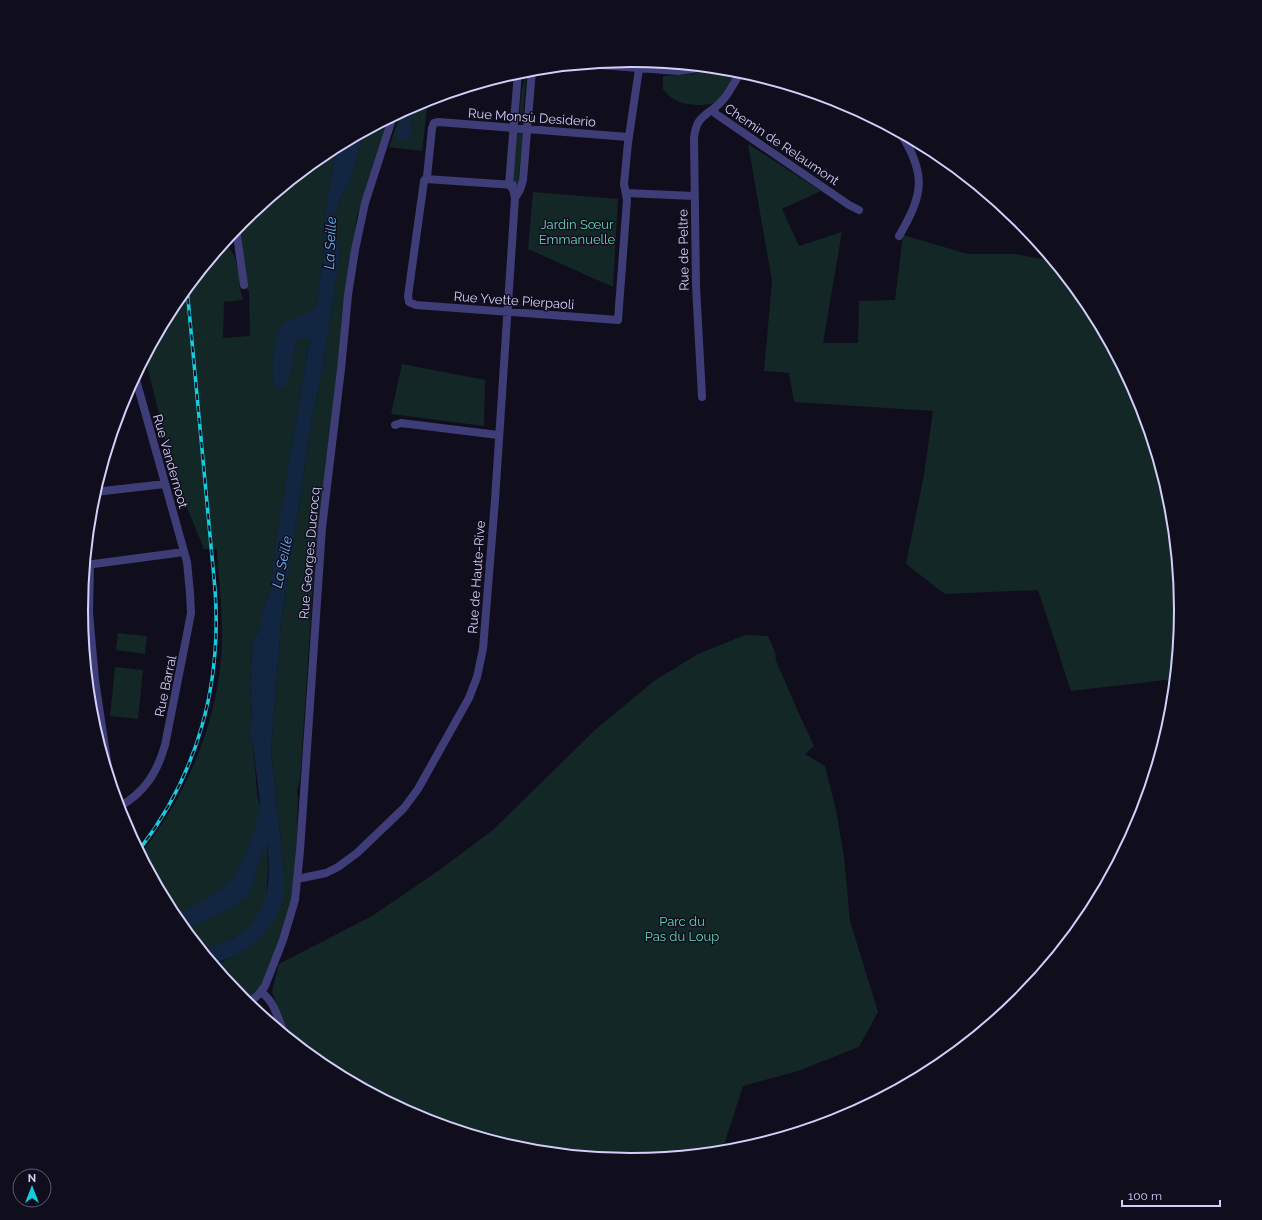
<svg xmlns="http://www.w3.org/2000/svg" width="1262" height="1220" font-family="Raleway,sans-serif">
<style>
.green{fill:#122726}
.water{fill:#122642}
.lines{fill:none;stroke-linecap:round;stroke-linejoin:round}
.minor{stroke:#3f3d78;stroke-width:8}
.rail-casing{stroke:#15cde0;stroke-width:3.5}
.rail{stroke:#100e1d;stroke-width:2;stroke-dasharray:6;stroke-linecap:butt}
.labels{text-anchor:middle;stroke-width:3;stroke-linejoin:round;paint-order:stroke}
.street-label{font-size:13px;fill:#d3cffa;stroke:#100e1d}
.park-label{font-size:13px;fill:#63d3b6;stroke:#100e1d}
.water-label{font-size:14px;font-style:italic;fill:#67b2f1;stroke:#100e1d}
.rim{fill:none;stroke:#d3cffa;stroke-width:2}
</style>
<rect width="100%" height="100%" fill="#100e1d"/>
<path class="green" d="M704,67L738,71C733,80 727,92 720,100C710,108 682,106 672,98C669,96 666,92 663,89V76L694,74Z
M522,76L526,77L523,117H519L522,87H523L524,79Z
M428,100L422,151L389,147L401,112L421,102Z
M388,119L357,216L342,312L335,392L314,571L300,780L297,790L298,799L296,861L293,890L286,924L261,986L246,1002L213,964L220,963L249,948L283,862L271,751L281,622L312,418L323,366L340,252L339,243L334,233L335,220L339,199L345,191L351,178L364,132Z
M516,134H523L518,183L513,182Z
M748,144L821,191L782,209L799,246L842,232L823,343H858L859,301L895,300L903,235L968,254H1015L1053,261L1088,305L1139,400L1170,503L1181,610L1174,679L1071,691L1038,590L945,594L906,564L924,475L933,411L794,402L789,373L764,371L772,281Z
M337,146L329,187L324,229L323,261L320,283L286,478V490L270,593L261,614V626L253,641L250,683L252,714L249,735L253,744L257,793L267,843L268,869L266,898L258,916L246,930L223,943L203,951L174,915L141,854C184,798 215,730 221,658C224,622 219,585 217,549H204L175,479L147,365L146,356L174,304L231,235L228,246L234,255L243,284H239L243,300L224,302L223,338L250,336L249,291L244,285H246L240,224L326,153Z
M533,192L618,199L613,287L528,249Z
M402,364L485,380L484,426L391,414Z
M118,633L147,636L145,654L116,650Z
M745,635L768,636L775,652L776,661L800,716L814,746L805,754L825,766L836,810L844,857L850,921L878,1012L859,1047L798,1071L743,1086L722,1151L631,1160L523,1149L420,1118L325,1067L288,1036L272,991L279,964L372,916L438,871L493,830L596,729L654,681L698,654Z
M115,667L143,670L138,719L110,716Z
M259,1013L269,1014L274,1016L278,1029Z"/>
<path class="water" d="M415,105L413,113H410L409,116H413L411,121L412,133L407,139L399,141C394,134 400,123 403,116L405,115C405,108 408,109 415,105Z
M364,132L351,178L345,191L339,199L335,220L334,233L339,243L340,252L323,366L312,418L281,622L271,751L283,862L284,893L281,904L275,919L266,932L249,948L235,956L213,964L203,951C215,946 238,937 247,928C270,907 271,873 267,844L258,862L253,882L248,895L237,905L186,930L174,916L212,896L223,887L233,877L245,856L256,824L260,804L253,744L249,735L252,714L250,683L253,641L261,626V614L270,593L279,524L286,490V478L310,340C305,336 300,338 296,342L289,379L285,388L279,389C278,388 275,386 275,385C270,374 274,332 283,324C292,316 307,317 316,307L323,261L324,229L329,187L337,146Z"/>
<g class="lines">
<path class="minor" d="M587,64L678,71L693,69L698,67
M741,71C733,85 726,100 713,109L716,114L849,205L859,210
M628,137L439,122L434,123L432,128L427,177L424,181L408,296L409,302L416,305L618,320L627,200L624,184L628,143L639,69
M426,179L513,185
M626,193L694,196
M515,198L520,190L523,180L532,70
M236,228L244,285
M899,236C923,195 927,175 901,134
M702,397L696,286L694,138C696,122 699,119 713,109
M395,425L401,423L498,435
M95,492L165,484
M90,564L89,613L95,680L109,774
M86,565L184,552
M119,807C145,792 157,773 165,745L187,634L191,613L190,593L187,562L135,376
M297,878H302L326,873L338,867L357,853L404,808L418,789L469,698L477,677L483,649L495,500L515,198L513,189L509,185L518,72
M261,992C275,1002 278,1018 284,1034
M248,1004L259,994L265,986L283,940L295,900L300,851L322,528L341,369L348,295L355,250L365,203L393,116"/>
<g class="rail-casing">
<path id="rail" d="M139,850C198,774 222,684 215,589L187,288"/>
</g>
<use href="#rail" class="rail"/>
</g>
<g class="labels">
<g class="street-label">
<text transform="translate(532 117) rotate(4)" y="5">Rue Monsù Desiderio</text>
<text transform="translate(782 144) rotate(34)" y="5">Chemin de Relaumont</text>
<text transform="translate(683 250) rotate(-91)" y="5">Rue de Peltre</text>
<text transform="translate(514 300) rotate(4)" y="5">Rue Yvette Pierpaoli</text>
<text transform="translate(171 461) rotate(74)" y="5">Rue Vandernoot</text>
<text transform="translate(309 553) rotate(-85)" y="5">Rue Georges Ducrocq</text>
<text transform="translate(476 577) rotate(-86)" y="5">Rue de Haute-Rive</text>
<text transform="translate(165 686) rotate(-78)" y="5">Rue Barral</text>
</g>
<g class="park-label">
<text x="577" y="229">Jardin Sœur<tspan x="577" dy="15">Emmanuelle</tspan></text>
<text x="682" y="926">Parc du<tspan x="682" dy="15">Pas du Loup</tspan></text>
</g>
<g class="water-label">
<text transform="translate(330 243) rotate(-88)" y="5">La Seille</text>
<text transform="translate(282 562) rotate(-78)" y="5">La Seille</text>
</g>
</g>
<path d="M0 0H1262V1220H0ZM88 610a543 543 0 1 1 1086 0a543 543 0 1 1-1086 0Z" fill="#100e1d" fill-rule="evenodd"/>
<path class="rim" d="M88 610a543 543 0 1 1 1086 0a543 543 0 1 1-1086 0Z"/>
<g transform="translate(32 1188)"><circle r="19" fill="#100e1d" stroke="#5e5b75"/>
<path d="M0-3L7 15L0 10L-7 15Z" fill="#15cde0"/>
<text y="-6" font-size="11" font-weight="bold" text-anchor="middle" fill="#d3cffa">N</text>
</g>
<path d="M1122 1200v6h98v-6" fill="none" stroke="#d3cffa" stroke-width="2"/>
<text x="1128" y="1200" font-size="12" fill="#d3cffa" stroke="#100e1d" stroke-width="3" paint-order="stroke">100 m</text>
</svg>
